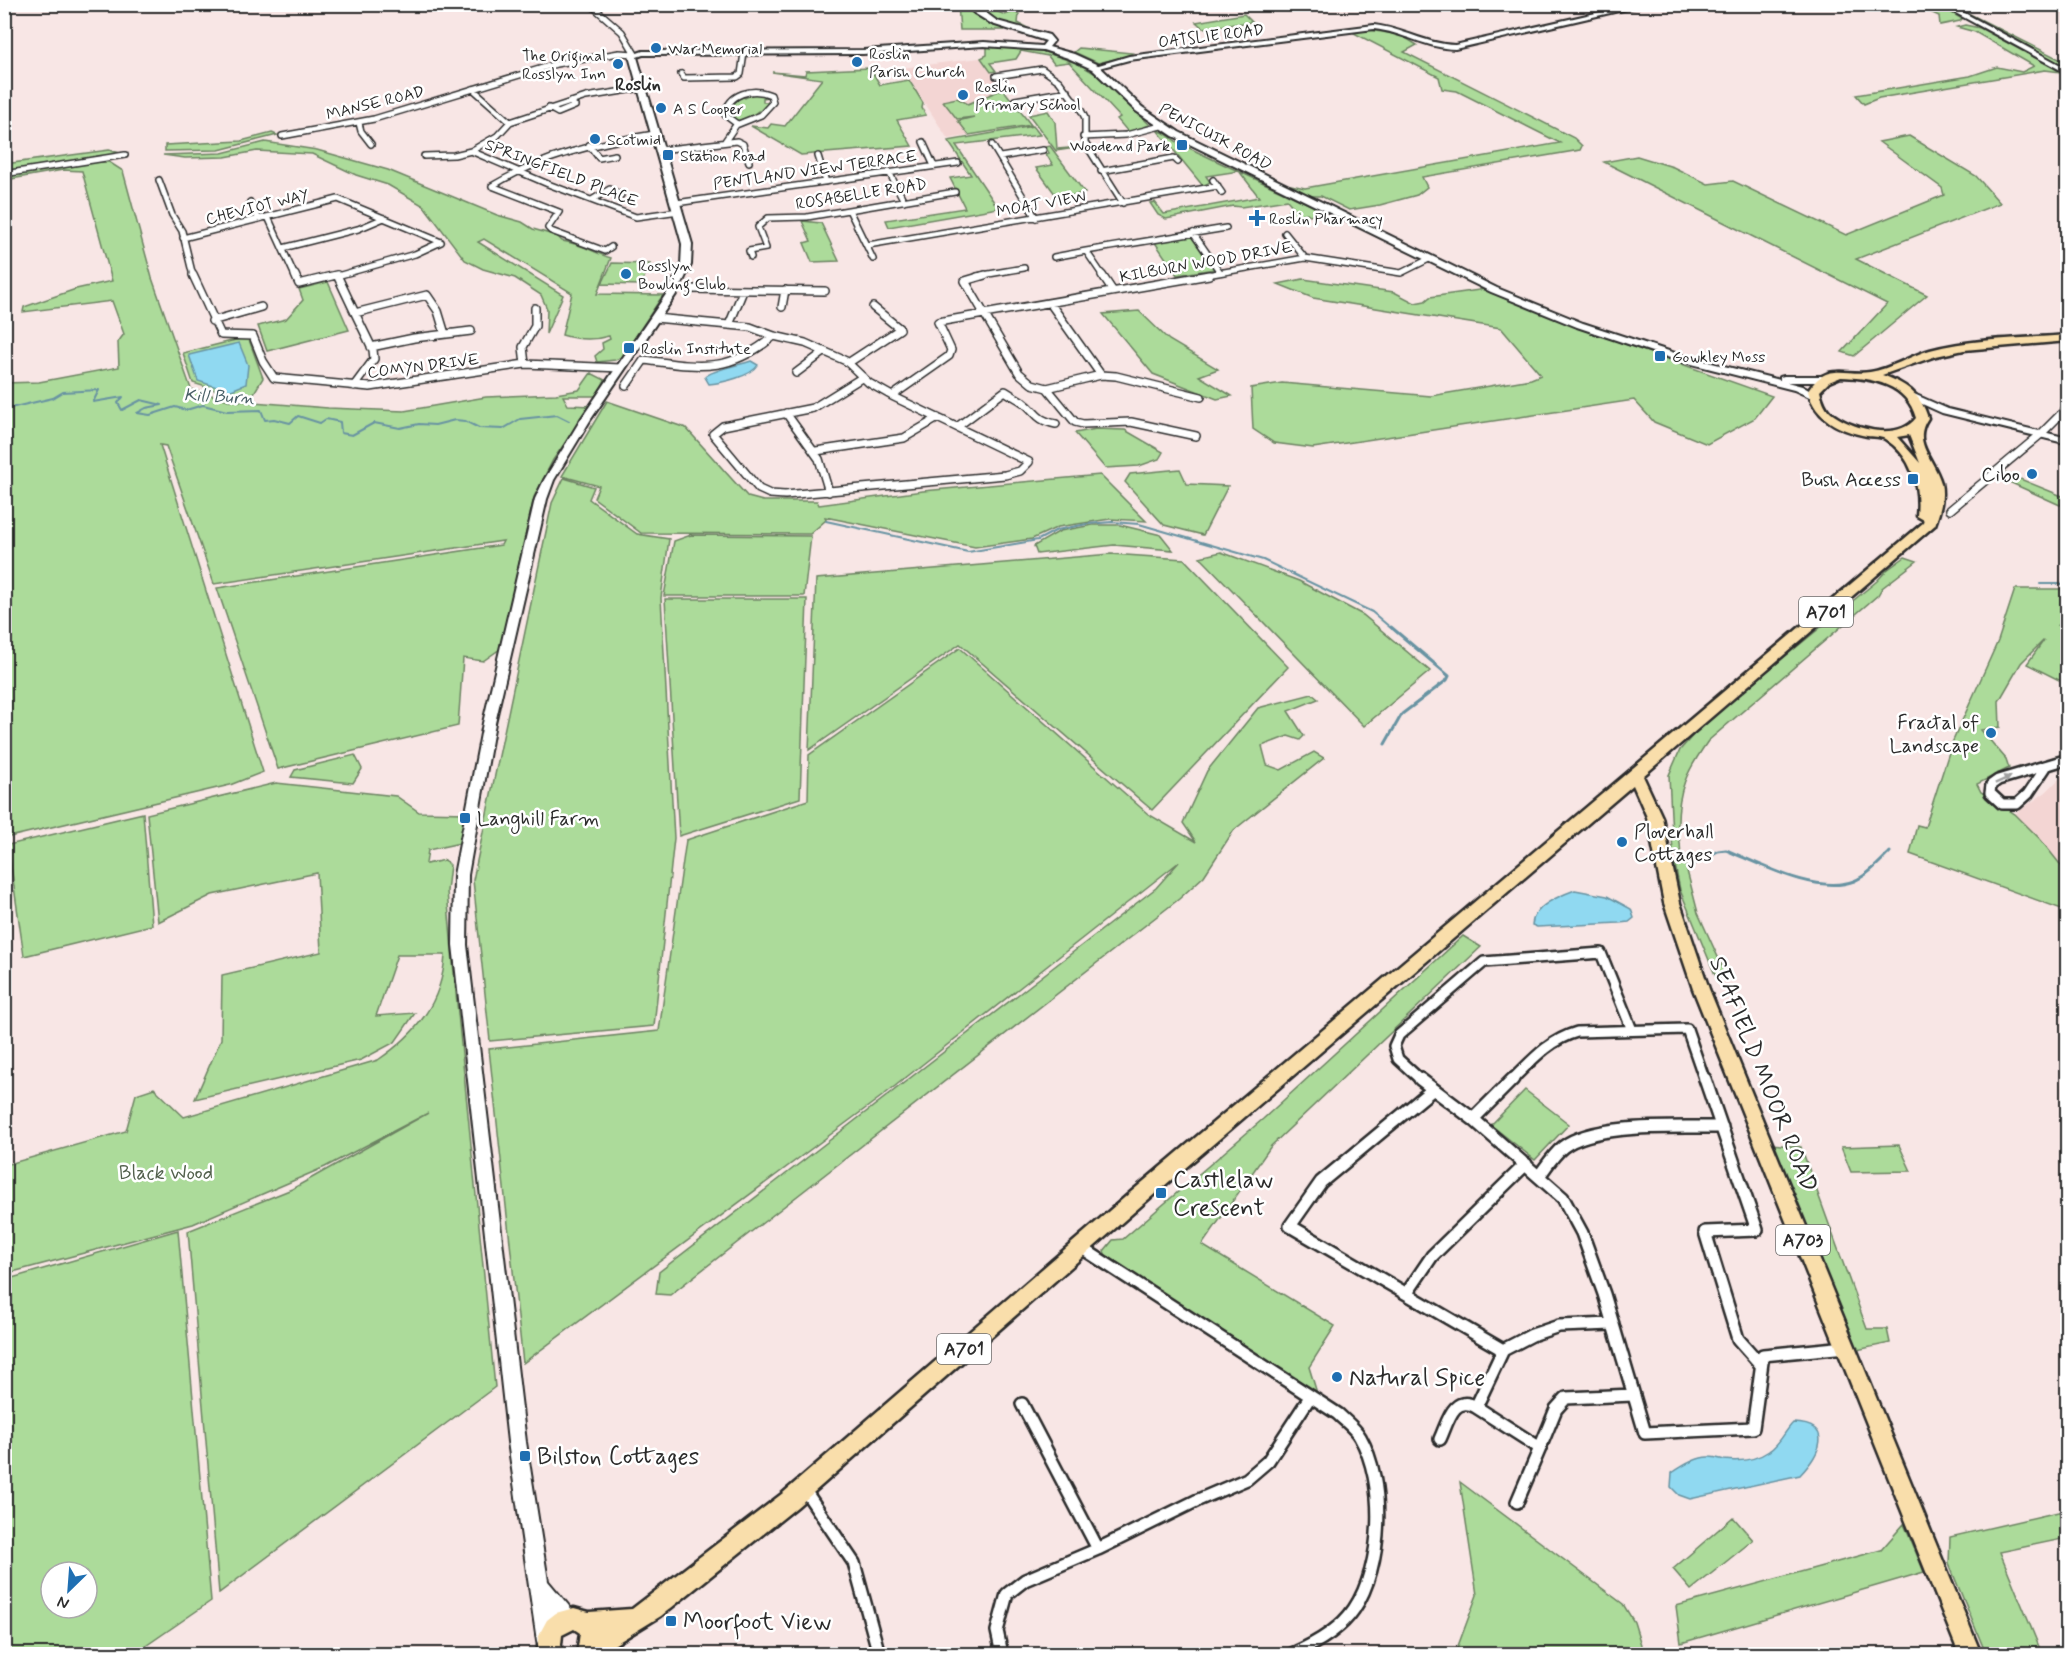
<svg xmlns="http://www.w3.org/2000/svg" width="2072" height="1659" font-family="Mynerve,sans-serif">
<style>
.built{fill:#f3d5d3}
.green{fill:#acdb9a;stroke:#6c8362;stroke-width:1.5;fill-rule:evenodd}
.water{fill:#90d9f1;stroke:#6893a2;stroke-width:1.5}
.lines{fill:none;stroke-linecap:round;stroke-linejoin:round}
.stream-far1{stroke:#6893a2;stroke-width:2}
.stream{stroke:#6893a2;stroke-width:3}
.minor-far3-casing{stroke:#2b2b2b;stroke-width:8}
.minor-far2-casing{stroke:#2b2b2b;stroke-width:10}
.minor-far1-casing{stroke:#2b2b2b;stroke-width:14}
.minor-casing{stroke:#2b2b2b;stroke-width:16}
.tertiary-casing{stroke:#2b2b2b;stroke-width:4}
.secondary-casing{stroke:#2b2b2b;stroke-width:4}
.primary-casing{stroke:#2b2b2b;stroke-width:5}
.minor-far3{stroke:#fff;stroke-width:5}
.minor-far2{stroke:#fff;stroke-width:7}
.minor-far1{stroke:#fff;stroke-width:9}
.minor{stroke:#fff;stroke-width:11}
.tertiary{fill:#fff;fill-rule:evenodd}
.secondary{fill:#fff;fill-rule:evenodd}
.primary{fill:#f9deab;fill-rule:evenodd}
.oneway{fill:#a0a0a0}
.poi-dot{fill:#1f6fb2;stroke:#fff;stroke-width:2}
.labels{text-anchor:middle;stroke-width:5;stroke-linejoin:round;paint-order:stroke}
.far-street-label{font-size:16px;fill:#2b2b2b;stroke:#fff}
.far-poi-label{font-size:16px;fill:#2b2b2b;stroke:#fff;text-anchor:start}
.far-quarter-label{font-size:18px;font-weight:bold;fill:#2b2b2b;stroke:#fff}
.far-water-label{font-size:18px;font-style:italic;fill:#495f66;stroke:#fff}
.shield{fill:#fff;stroke:#6b6b6b;stroke-width:1.5}
.shield-label{font-size:18px;font-weight:bold;fill:#2b2b2b}
.poi-label{font-size:20px;fill:#2b2b2b;stroke:#fff;text-anchor:end}
.park-label{font-size:20px;fill:#52604c;stroke:#fff}
.near-street-label{font-size:24px;fill:#2b2b2b;stroke:#fff}
.near-poi-label{font-size:24px;fill:#2b2b2b;stroke:#fff;text-anchor:start}
</style>
<rect width="100%" height="100%" fill="#f8e6e5"/>
<filter id="ink" filterUnits="userSpaceOnUse"><feTurbulence type="fractalNoise" baseFrequency=".0167" numOctaves="2"/><feDisplacementMap in="SourceGraphic" scale="12" xChannelSelector="R" yChannelSelector="G"/><feConvolveMatrix kernelMatrix="1 2 1 2 8 2 1 2 1" color-interpolation-filters="sRGB"/></filter>
<g filter="url(#ink)">
<path class="built" d="M980,58L1031,125L948,139L902,68Z
M2067,771V873L2040,839L2015,814L2046,792Z"/>
<path class="green" d="M958,5H964L972,13L1005,30H960Z
M972,5H982L1005,15L1013,12L1019,14L1018,23L1033,31C1010,26 991,20 972,5Z
M1915,5H1939L1962,19L1960,21L1940,25L1939,16Z
M1947,5H1952L2067,63V69Z
M1244,14L1252,22L1203,28L1196,22Z
M1965,25L1980,28L2061,72L2045,70L1879,98L1864,104L1856,95L1970,76L1997,67L2022,72L2034,66L1975,32L1957,27Z
M1369,30L1401,35L1417,45L1404,52L1574,138L1582,146L1580,150L1422,177L1427,187L1417,195L1380,205L1349,210L1321,196H1312L1292,188L1291,185L1305,188L1560,143L1457,91L1442,89L1439,77L1352,32Z
M987,46L1042,51L1079,64L1101,77L1150,125L1128,132L1117,119L1120,117L1069,62L1054,64L1048,56L1021,51L1016,59L990,63L996,71L991,72L981,58L987,55Z
M1079,48L1132,53L1128,56L1098,63L1074,52Z
M870,68L880,85L909,80L923,103L922,108L926,115L897,120L912,146L801,155L751,126L768,128L771,124L785,126L822,79L772,72L805,75L806,71Z
M1003,89L1031,125L969,135L958,121L974,117L957,119L943,101L957,98L968,104Z
M749,93L767,95L769,97L763,98V102H769L763,112L758,111L753,115L756,116L737,121L727,115V112L733,111V107H729L741,96L745,98L751,95Z
M1048,111L1055,122L1057,149L1082,147L1056,151L1029,115Z
M1033,126L1040,135L956,145L998,208L889,227L886,220L965,208L950,178L971,175L948,141Z
M1157,130C1167,132 1172,140 1181,144C1228,167 1276,188 1323,211L1310,215L1307,213L1292,216L1288,211L1295,209L1287,200L1241,207L1233,206L1166,219L1158,215L1150,203L1155,202L1164,214L1259,197L1239,171L1206,176L1210,182L1203,186Z
M272,133L277,135L219,150L165,151V145L241,141Z
M1909,136L1976,176L2000,203L1856,259L1927,295L1854,356L1842,352L1887,304L1604,162L1637,156L1673,167L1708,184L1733,181L1846,235L1944,195L1942,188L1879,142Z
M265,142L317,150L388,170L497,215L522,222L533,229L557,236L562,241C583,244 591,252 611,258L597,294L663,295L622,357L615,360L597,362L595,356L603,349L602,343L610,339L609,336C592,341 578,340 562,335L572,293L484,239L478,242L563,295L546,334L547,309L541,295L515,278L483,269L465,260L424,206L388,185L356,175L312,154L257,151L225,157L185,158L163,155L222,153Z
M1050,146L1085,193L1058,198L1036,168L1053,165L1046,154L1049,153L1046,147Z
M109,150L124,154L5,172V164Z
M89,162H109L123,171L152,278L191,389L229,400L328,408L404,411L486,397L556,394L579,390L591,373L605,380L596,396H563L568,405L591,406L553,460L534,497L500,649L483,661L463,658L458,726L278,769L217,588L501,545L503,541L214,584L166,446L160,445L263,772L230,785L5,838V383L39,382L119,367L118,342L124,334L112,301L23,312L24,307L76,289L112,281L82,171L63,170L5,180V176Z
M802,221L821,223L839,261L812,262L804,243L811,241Z
M1190,235L1214,269L1177,275L1154,241Z
M612,263L650,264L641,285L602,284Z
M1303,279L1394,292L1415,303L1425,301L1430,297L1486,289L1577,327L1772,396L1755,418L1707,444L1654,422L1634,400L1313,448L1274,443L1253,429L1251,388L1282,383L1431,396L1531,379L1541,375L1501,328L1313,298L1278,284Z
M328,282L349,330L267,351L258,326L286,319L303,300L299,289Z
M1139,311L1169,340L1218,369L1199,376L1232,396L1217,399L1153,374L1103,314Z
M248,337L263,378L251,398L228,394L193,383L183,353Z
M607,401L686,428L748,497L763,501H817L819,505L923,491L1100,475L1146,521L1110,519L1058,527L1032,539L975,547L825,517L826,520L810,534L641,533L594,498L599,486L562,476Z
M1096,429L1125,430L1163,452L1159,459L1139,466L1105,468L1075,433Z
M1180,469L1187,484L1228,486L1203,535L1164,525L1125,482L1130,474Z
M2003,472L2062,496L2067,491V499L2060,505L1998,477Z
M564,478L594,487L589,499L637,534L669,539L661,598L674,838L654,1026L490,1041L473,880L552,503Z
M1093,525H1120L1161,535L1173,550L1114,545L1037,554L1034,546L1060,531Z
M691,535L811,536L804,596H664L674,541Z
M1221,552L1299,581L1363,615L1430,671L1364,726L1200,557Z
M1111,554L1184,559L1288,667L1152,810L960,644L809,750L816,579Z
M1905,557L1917,561L1882,588L1878,595L1708,741C1687,771 1677,790 1678,828C1678,837 1682,845 1680,855H1673L1669,775L1680,750L1703,724L1877,581L1887,570Z
M2015,589H2067V620L2058,625L2067,626V684L2027,664L2044,640L2021,663L1999,701L2000,727L1981,730L2006,759L2009,768L1977,784L1981,792L2015,814L2040,839L2067,873V911L1910,854L1917,825L1925,827L1952,743L1998,641Z
M665,599H807L800,798L679,836Z
M960,648L1148,814L1196,842L1183,823L1207,771L1258,708L1312,694L1318,699L1288,711L1304,736L1300,740L1288,736L1262,746L1267,765L1281,770L1314,752L1324,758L1234,830L1204,876L1179,899L670,1295L656,1294L659,1272L1156,888L1179,862L885,1094L523,1363L489,1049L659,1031L686,840L808,800L809,755Z
M355,755L362,769L353,783L291,777L295,770Z
M276,783L396,796L419,812L467,813L460,843L428,850L426,864L445,860L450,865L447,891L453,963L495,1387L219,1593L188,1231L292,1189L428,1113L325,1167L193,1224L5,1274V1165L126,1131L136,1094L154,1088L184,1117L378,1060C416,1034 442,1003 445,955H397L376,1016L415,1013L395,1042L361,1060L195,1099L221,1039L222,975L321,952L317,873L212,895L158,922L147,814Z
M143,813L152,925L24,956L8,845Z
M1685,863L1698,913L1727,977H1716L1680,890L1675,865Z
M1463,936L1481,947L1271,1146L1202,1245L1335,1326L1309,1367L1317,1393L1307,1390L1113,1262L1106,1256L1104,1251L1113,1240L1123,1239L1263,1119Z
M1525,1090L1569,1124L1535,1160L1491,1125Z
M1771,1144L1801,1147L1867,1329H1887L1890,1343L1857,1350Z
M1899,1145L1911,1171L1851,1172L1841,1147Z
M178,1230L211,1601L134,1654H5V1280ZM51,1572H87V1608H51Z
M1460,1482L1623,1604L1634,1622L1642,1648L1623,1654H1455L1477,1595Z
M2067,1510V1538L2000,1552L2042,1654H1986L1949,1564L1950,1537Z
M1733,1517L1753,1540L1691,1590L1673,1569Z
M1904,1524L1924,1572L1681,1643L1676,1606L1881,1550Z"/>
<path class="water" d="M239,343L248,365L246,384L229,391L198,381L189,355Z
M751,361L758,365C752,376 722,383 709,384L705,377C711,370 740,365 751,361Z
M1575,890L1607,896L1631,909L1634,918L1629,922L1619,923L1537,927L1532,925C1533,906 1559,896 1575,890Z
M1793,1423C1836,1424 1819,1455 1800,1475L1690,1499L1679,1495L1671,1487L1672,1473C1682,1466 1697,1456 1710,1457C1715,1457 1720,1459 1724,1460C1740,1462 1756,1460 1769,1451C1780,1444 1784,1432 1793,1423Z"/>
<g class="lines">
<path class="stream-far1" d="M4,407L10,408L53,398L63,392L99,390L93,402L123,397L118,403L122,410L141,400L162,405L146,408L137,413L150,415L175,407L186,410L203,405L227,411L261,410L265,420L274,419L290,423L298,416L320,423L326,419L340,422L341,433L352,435L374,423L400,428L419,424L435,425L455,420L465,421L479,428L503,429L520,419L557,415L569,421
M826,521L968,552L1038,540L1057,530L1087,524L1112,522L1139,524L1263,560L1372,612L1392,629
M2040,584H2068"/>
<path class="stream" d="M1385,744L1402,714L1447,680L1449,676L1391,627
M1692,865L1718,851L1726,850C1760,864 1817,895 1854,881C1868,875 1879,863 1890,852"/>
<g class="minor-far3-casing">
<path id="minor-far3" d="M590,4L622,32L635,54
M681,74L684,78L737,77L741,74L744,53
M996,76L1042,69L1059,81L1081,110L1085,118V143L1123,203
M473,89L510,122
M1015,100L1068,91
M549,108L558,113L575,106L570,102
M359,123L361,131L371,144
M282,136L374,119L556,64L619,53L635,54
M1083,137L1126,135L1161,126
M725,141L736,125L761,115L773,102L771,95C753,87 728,93 725,115L737,124
M923,142L934,166
M589,145L599,158L615,155
M992,145L1036,218
M660,150L737,141L743,144L749,162
M471,151L548,184L636,217L679,211
M424,156L454,155L471,151L497,136L510,122L586,97L642,88
M818,156L826,182
M1000,157L1043,150
M1101,171L1174,158L1178,162
M889,172L904,201
M4,174L125,155
M159,180L172,215L182,231L193,276
M1213,180L1222,193
M592,200L610,189L621,195
M250,202L259,219
M676,203L958,163
M849,210L873,259
M268,217L295,276
M1193,233L1220,272
M1285,233L1305,258
M183,238L338,199L441,242
M868,245L1218,186
M611,247L605,251L551,231L548,228L559,212L492,186C542,156 597,143 654,134
M283,248L358,229L384,218
M751,257L749,251L766,248L758,227L768,218L807,217L955,192
M1054,257L1086,251
M331,276L336,275
M337,276L415,254L441,242
M977,276L1024,268
M1103,276L1086,251L1226,228
M1201,276L1305,258L1401,273L1429,259"/>
</g>
<g class="minor-far2-casing">
<path id="minor-far2" d="M193,275L221,335L253,336L263,361L274,378L370,387L525,364L621,368
M295,275L299,284L336,275
M337,275L355,313
M985,275L965,281L1019,373L1032,384L1047,388L1075,422L1083,424L1131,422L1196,436
M1102,275L1112,290
M689,289L825,291
M1050,303L1101,375
M782,307L785,290
M212,321L261,307
M729,325L743,291
M774,336L805,343L846,361L869,383L892,396L949,356L951,350L938,322L1209,275
M371,347L414,338L471,331
M848,363L900,329L873,307
M525,364L523,347L535,326V308
M796,373L824,352
M863,377L813,408L723,426L713,434L759,489L770,494L785,495L1005,475L1020,471L1029,462L892,396
M354,386L374,359L373,350L355,313L427,295L438,311L445,334
M626,386L644,360C700,367 728,374 774,336L750,327L655,318
M1047,388L1101,375L1116,376L1201,397
M786,413L819,459L829,492
M957,427L1005,391C1011,395 1017,398 1023,402C1038,413 1034,419 1056,424
M816,451L904,438L938,418
M1950,510L2041,434L2068,407"/>
</g>
<g class="minor-far1-casing">
<path id="minor-far1" d="M2046,767L2028,794L2017,804H2002L1990,793L1991,785L1998,780L2068,759
M1422,1081L1398,1059L1394,1046L1399,1035L1484,962L1601,953L1632,1030
M1511,1081C1532,1060 1549,1040 1577,1032L1687,1029L1705,1081"/>
</g>
<g class="minor-casing">
<path id="minor" d="M1420,1079L1473,1119L1563,1198L1582,1233L1604,1294L1645,1433L1753,1428L1763,1355L1846,1347
M1705,1079L1757,1230L1705,1232L1738,1339L1761,1365
M1432,1090L1321,1182L1290,1226L1503,1350
M1473,1119L1513,1079
M1539,1176C1546,1167 1553,1155 1563,1147C1595,1122 1681,1128 1722,1127
M1082,1248L1338,1414C1345,1421 1355,1428 1360,1437C1386,1482 1383,1566 1354,1609C1340,1630 1315,1644 1292,1654
M1407,1293L1432,1256L1526,1164
M1613,1324L1559,1326L1532,1335L1503,1350L1476,1407L1540,1448L1556,1409L1566,1398L1633,1395
M1022,1404L1098,1549
M1440,1439C1448,1422 1453,1394 1476,1407
M804,1489L854,1563L879,1654
M1517,1502L1540,1448
M1002,1654L997,1631L1007,1594L1025,1580L1098,1549L1198,1500L1247,1479L1268,1461L1310,1397"/>
</g>
<g class="tertiary-casing">
<path id="tertiary" d="M1635,4H1649L1455,49C1426,48 1402,32 1374,29L1129,60L1095,69L1092,67L1129,56L1374,25C1402,28 1426,44 1455,45Z
M1939,4H1948L2068,69V74Z
M1914,394L1948,409L2068,438V444L1942,413L1911,399L1909,397Z"/>
</g>
<g class="secondary-casing">
<path id="secondary" d="M966,4H974L997,21L1049,35L1054,41L1049,47L1074,54L1098,65L1142,107L1179,132L1497,288L1583,323L1684,356L1780,380V377L1784,376H1824L1829,379L1824,382H1787L1802,386L1819,396L1814,399L1794,390L1676,360L1577,327L1491,292L1173,136L1136,111L1092,69L1068,58L1043,50L984,46L863,54L643,55L637,57L692,244L691,265L679,290L591,419L554,480L547,499L495,723L468,875L467,945L526,1442L548,1581L574,1612L577,1619L574,1626L567,1629L560,1626L553,1618L557,1641L554,1648L547,1651L540,1648L537,1641L508,1442L453,945L454,875L483,723L535,499L544,480L581,419L669,290L681,265L682,244L629,56L643,51L863,50L984,42L1042,46L1046,41L992,24L974,13Z"/>
</g>
<g class="primary-casing">
<path id="primary" d="M2068,335V341L1964,350L1936,356L1882,375C1905,383 1921,394 1928,418C1911,443 1934,458 1941,483C1944,498 1940,511 1935,525L1643,776L1662,817L1680,903L1709,989L1981,1654H1959L1693,989L1664,903L1647,817L1633,785L1143,1204L797,1507L661,1616L599,1654H577L580,1633L574,1629L562,1635L560,1654H538V1639L541,1631L547,1620L556,1613L574,1608L589,1612L632,1609L783,1493L1131,1192L1923,523L1924,520L1917,516C1920,486 1912,456 1885,439C1880,436 1873,437 1867,436C1840,431 1815,419 1808,391C1827,361 1845,376 1870,372C1890,369 1910,356 1930,350C1974,338 2022,339 2068,335ZM1841,377C1873,378 1907,384 1916,418C1898,442 1850,429 1830,412C1824,406 1822,399 1820,391L1829,382ZM1909,435L1920,463L1897,437Z"/>
</g>
<use href="#minor-far3" class="minor-far3"/>
<use href="#minor-far2" class="minor-far2"/>
<use href="#minor-far1" class="minor-far1"/>
<use href="#minor" class="minor"/>
<use href="#tertiary" class="tertiary"/>
<use href="#secondary" class="secondary"/>
<use href="#primary" class="primary"/>
</g>
<defs><path id="oneway-solid" d="M-6-.8H1V-3.2L6.5 0L1 3.2V.8H-6Z" transform="scale(1.5)"/></defs>
<use class="oneway" href="#oneway-solid" transform="translate(2003 780) rotate(-24)"/>
</g>
<g class="poi-dot">
<circle cx="656" cy="48" r="6"/>
<circle cx="857" cy="62" r="6"/>
<circle cx="618" cy="64" r="6"/>
<circle cx="963" cy="95" r="6"/>
<circle cx="661" cy="108" r="6"/>
<circle cx="595" cy="139" r="6"/>
<rect x="1176" y="139" width="12" height="12" rx="3"/>
<rect x="662" y="149" width="12" height="12" rx="3"/>
<path d="M1254 209h6v6h6v6h-6v6h-6v-6h-6v-6h6z"/>
<circle cx="626" cy="274" r="6"/>
<rect x="623" y="342" width="12" height="12" rx="3"/>
<rect x="1654" y="350" width="12" height="12" rx="3"/>
<circle cx="2032" cy="474" r="6"/>
<rect x="1907" y="473" width="12" height="12" rx="3"/>
<circle cx="1991" cy="733" r="6"/>
<rect x="459" y="812" width="12" height="12" rx="3"/>
<circle cx="1622" cy="842" r="6"/>
<rect x="1155" y="1187" width="12" height="12" rx="3"/>
<circle cx="1337" cy="1377" r="6"/>
<rect x="519" y="1450" width="12" height="12" rx="3"/>
<rect x="665" y="1615" width="12" height="12" rx="3"/>
</g>
<g class="labels">
<g class="far-street-label">
<text transform="translate(1211 35) rotate(-7)" y="6">OATSLIE ROAD</text>
<text transform="translate(375 102) rotate(-14)" y="6">MANSE ROAD</text>
<text transform="translate(1216 136) rotate(28)" y="6">PENICUIK ROAD</text>
<text transform="translate(815 169) rotate(-8)" y="6">PENTLAND VIEW TERRACE</text>
<text transform="translate(562 172) rotate(21)" y="6">SPRINGFIELD PLACE</text>
<text transform="translate(861 193) rotate(-9)" y="6">ROSABELLE ROAD</text>
<text transform="translate(1041 203) rotate(-10)" y="6">MOAT VIEW</text>
<text transform="translate(257 206) rotate(-14)" y="6">CHEVIOT WAY</text>
<text transform="translate(1206 261) rotate(-10)" y="6">KILBURN WOOD DRIVE</text>
<text transform="translate(423 365) rotate(-7)" y="6">COMYN DRIVE</text>
</g>
<g class="far-poi-label">
<text x="668" y="54">War Memorial</text>
<text x="869" y="59">Roslin<tspan x="869" dy="18">Parish Church</tspan></text>
<text x="606" y="61" text-anchor="end">The Original<tspan x="606" dy="18">Rosslyn Inn</tspan></text>
<text x="975" y="92">Roslin<tspan x="975" dy="18">Primary School</tspan></text>
<text x="673" y="114">A S Cooper</text>
<text x="607" y="145">Scotmid</text>
<text x="1170" y="151" text-anchor="end">Woodend Park</text>
<text x="680" y="161">Station Road</text>
<text x="1269" y="224">Roslin Pharmacy</text>
<text x="638" y="271">Rosslyn<tspan x="638" dy="18">Bowling Club</tspan></text>
<text x="641" y="354">Roslin Institute</text>
<text x="1672" y="362">Gowkley Moss</text>
</g>
<g class="far-quarter-label">
<text x="638" y="90">Roslin</text>
</g>
<g class="far-water-label">
<text transform="translate(219 396) rotate(3)" y="6">Kill Burn</text>
</g>
<g class="shield">
<rect x="1799" y="597" width="54" height="30" rx="4.5"/>
<rect x="1776" y="1225" width="54" height="30" rx="4.5"/>
<rect x="937" y="1334" width="54" height="30" rx="4.5"/>
</g>
<g class="shield-label">
<text x="1826" y="618">A701</text>
<text x="1803" y="1246">A703</text>
<text x="964" y="1355">A701</text>
</g>
<g class="poi-label">
<text x="2020" y="481">Cibo</text>
<text x="1901" y="486">Bush Access</text>
<text x="1979" y="729">Fractal of<tspan x="1979" dy="23">Landscape</tspan></text>
<text x="477" y="825" text-anchor="start">Langhill Farm</text>
<text x="1634" y="838" text-anchor="start">Ploverhall<tspan x="1634" dy="23">Cottages</tspan></text>
</g>
<g class="park-label">
<text x="166" y="1179">Black Wood</text>
</g>
<g class="near-street-label">
<text transform="translate(1764 1074) rotate(68)" y="8">SEAFIELD MOOR ROAD</text>
</g>
<g class="near-poi-label">
<text x="1173" y="1187">Castlelaw<tspan x="1173" dy="28">Crescent</tspan></text>
<text x="1349" y="1385">Natural Spice</text>
<text x="537" y="1464">Bilston Cottages</text>
<text x="683" y="1629">Moorfoot View</text>
</g>
</g>
<rect width="2072" height="1659" fill="none" stroke="#fff" stroke-width="24"/>
<rect x="12" y="12" width="2048" height="1635" fill="none" stroke="#2b2b2b" stroke-width="2" filter="url(#ink)"/>
<g transform="translate(69 1590) rotate(205)"><circle r="28" fill="#ffffff" stroke="#aaaaaa" stroke-width="1.5"/>
<path d="M0-4.5L10 22L0 15L-10 22Z" fill="#1f6fb2"/>
<text y="-9" font-size="16" font-weight="bold" text-anchor="middle" fill="#2b2b2b">N</text>
</g>
</svg>
